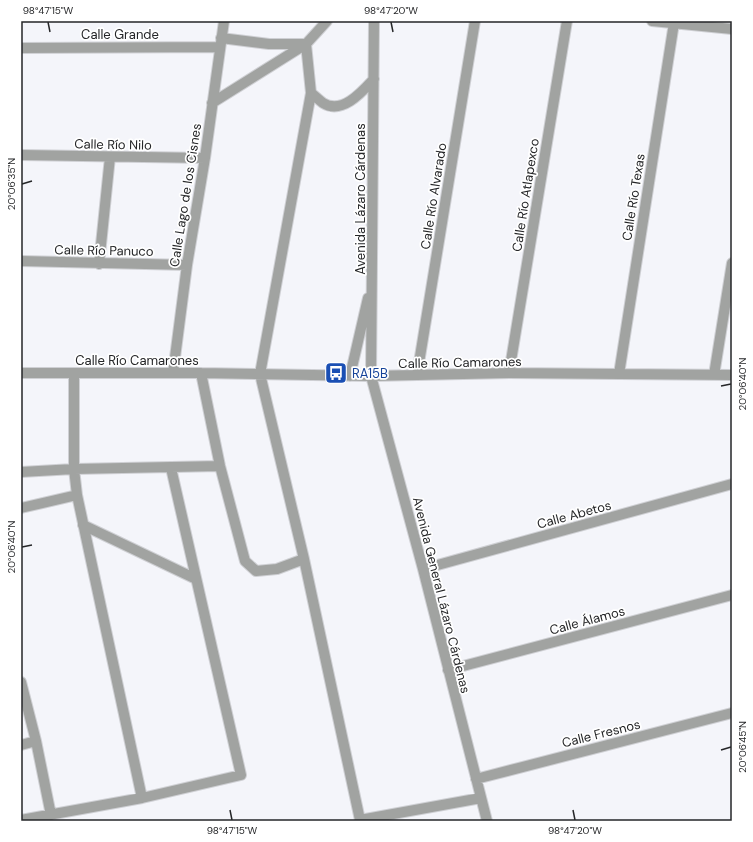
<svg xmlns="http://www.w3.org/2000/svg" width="753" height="842" font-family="'DM Sans',sans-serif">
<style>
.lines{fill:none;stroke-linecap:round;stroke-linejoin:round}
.street-casing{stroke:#cfd0d4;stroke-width:12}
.street{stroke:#a1a3a1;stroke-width:10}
.ticks{fill:none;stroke:#252628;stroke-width:1.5}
.labels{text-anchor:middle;stroke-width:3.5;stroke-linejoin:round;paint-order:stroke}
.street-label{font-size:13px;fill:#252628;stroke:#fff}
.transit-label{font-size:13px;fill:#164399;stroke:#fff;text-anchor:start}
.neatline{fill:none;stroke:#252628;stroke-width:1.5}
.ticks-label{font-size:10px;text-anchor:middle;fill:#252628}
</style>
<rect width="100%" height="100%" fill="#f4f5fa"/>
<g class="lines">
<g class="street-casing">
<path id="street" d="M327,21L306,44L311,93L260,374L304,559L360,820L481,798
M374,21L371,376L423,569L487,821
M652,21L732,29
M221,38L269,44H306
M21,48L220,47
M311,93C315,96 319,100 323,103C342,115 362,92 374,79
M212,103L306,44
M21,155L205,158
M21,261L187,265
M99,264L110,157
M21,373H201L371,376L509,373L732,375
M74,373V469L77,495L142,798
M173,373L187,265L205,158L224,21
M201,373L220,466L245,561L256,571L277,569L304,559
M509,373L567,21
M619,374L674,23
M417,375L475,21
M714,375L732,263
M350,376L368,298
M21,472L74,469L220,466
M21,508L77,495
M83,525L196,579
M423,569L732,484
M448,670L732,595
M21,682L36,741L51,815
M21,745L36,741
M476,779L732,713
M21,820L142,798L241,775L171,468"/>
</g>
<use href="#street" class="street"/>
</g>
<path class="ticks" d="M48,22L50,32M391,22L393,32M22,184L32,181M721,386L731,384M22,547L32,545M721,750L731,747M230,810L232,820M573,810L575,820"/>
<defs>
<g id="bus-square" transform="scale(1.15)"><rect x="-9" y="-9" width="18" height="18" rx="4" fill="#1a4fb4" stroke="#fff"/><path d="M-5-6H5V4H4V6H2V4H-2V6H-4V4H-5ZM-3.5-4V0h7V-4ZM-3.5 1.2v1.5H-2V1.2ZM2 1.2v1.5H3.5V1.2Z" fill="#fff"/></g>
</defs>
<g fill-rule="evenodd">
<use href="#bus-square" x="336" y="373"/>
</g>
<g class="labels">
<g class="street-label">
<text x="120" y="39">Calle Grande</text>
<text transform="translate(113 144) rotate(1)" y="5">Calle Río Nilo</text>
<text transform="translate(185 195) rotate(-81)" y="5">Calle Lago de los Cisnes</text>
<text transform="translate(525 195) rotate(-81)" y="5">Calle Río Atlapexco</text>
<text transform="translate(433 196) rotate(-81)" y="5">Calle Río Alvarado</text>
<text transform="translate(633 197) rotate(-81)" y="5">Calle Río Texas</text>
<text transform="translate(360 199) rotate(-90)" y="5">Avenida Lázaro Cárdenas</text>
<text transform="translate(104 250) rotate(1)" y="5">Calle Río Panuco</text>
<text x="137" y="365">Calle Río Camarones</text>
<text transform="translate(460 362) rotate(-1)" y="5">Calle Río Camarones</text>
<text transform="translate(574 514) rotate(-15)" y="5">Calle Abetos</text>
<text transform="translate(442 595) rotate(76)" y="5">Avenida General Lázaro Cárdenas</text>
<text transform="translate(587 620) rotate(-15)" y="5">Calle Álamos</text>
<text transform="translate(601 733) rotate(-14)" y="5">Calle Fresnos</text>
</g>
<g class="transit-label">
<text x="352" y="378">RA15B</text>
</g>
</g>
<rect width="753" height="842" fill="none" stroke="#ffffff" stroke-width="44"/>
<rect x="22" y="22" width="709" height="798" class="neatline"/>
<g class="ticks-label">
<text x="48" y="14">98°47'15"W</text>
<text x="391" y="14">98°47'20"W</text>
<text transform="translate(11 184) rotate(-90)" y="4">20°06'35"N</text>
<text transform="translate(742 384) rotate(-90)" y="4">20°06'40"N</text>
<text transform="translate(11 547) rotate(-90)" y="4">20°06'40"N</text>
<text transform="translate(742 747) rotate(-90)" y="4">20°06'45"N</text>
<text x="232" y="834">98°47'15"W</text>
<text x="575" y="834">98°47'20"W</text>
</g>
</svg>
